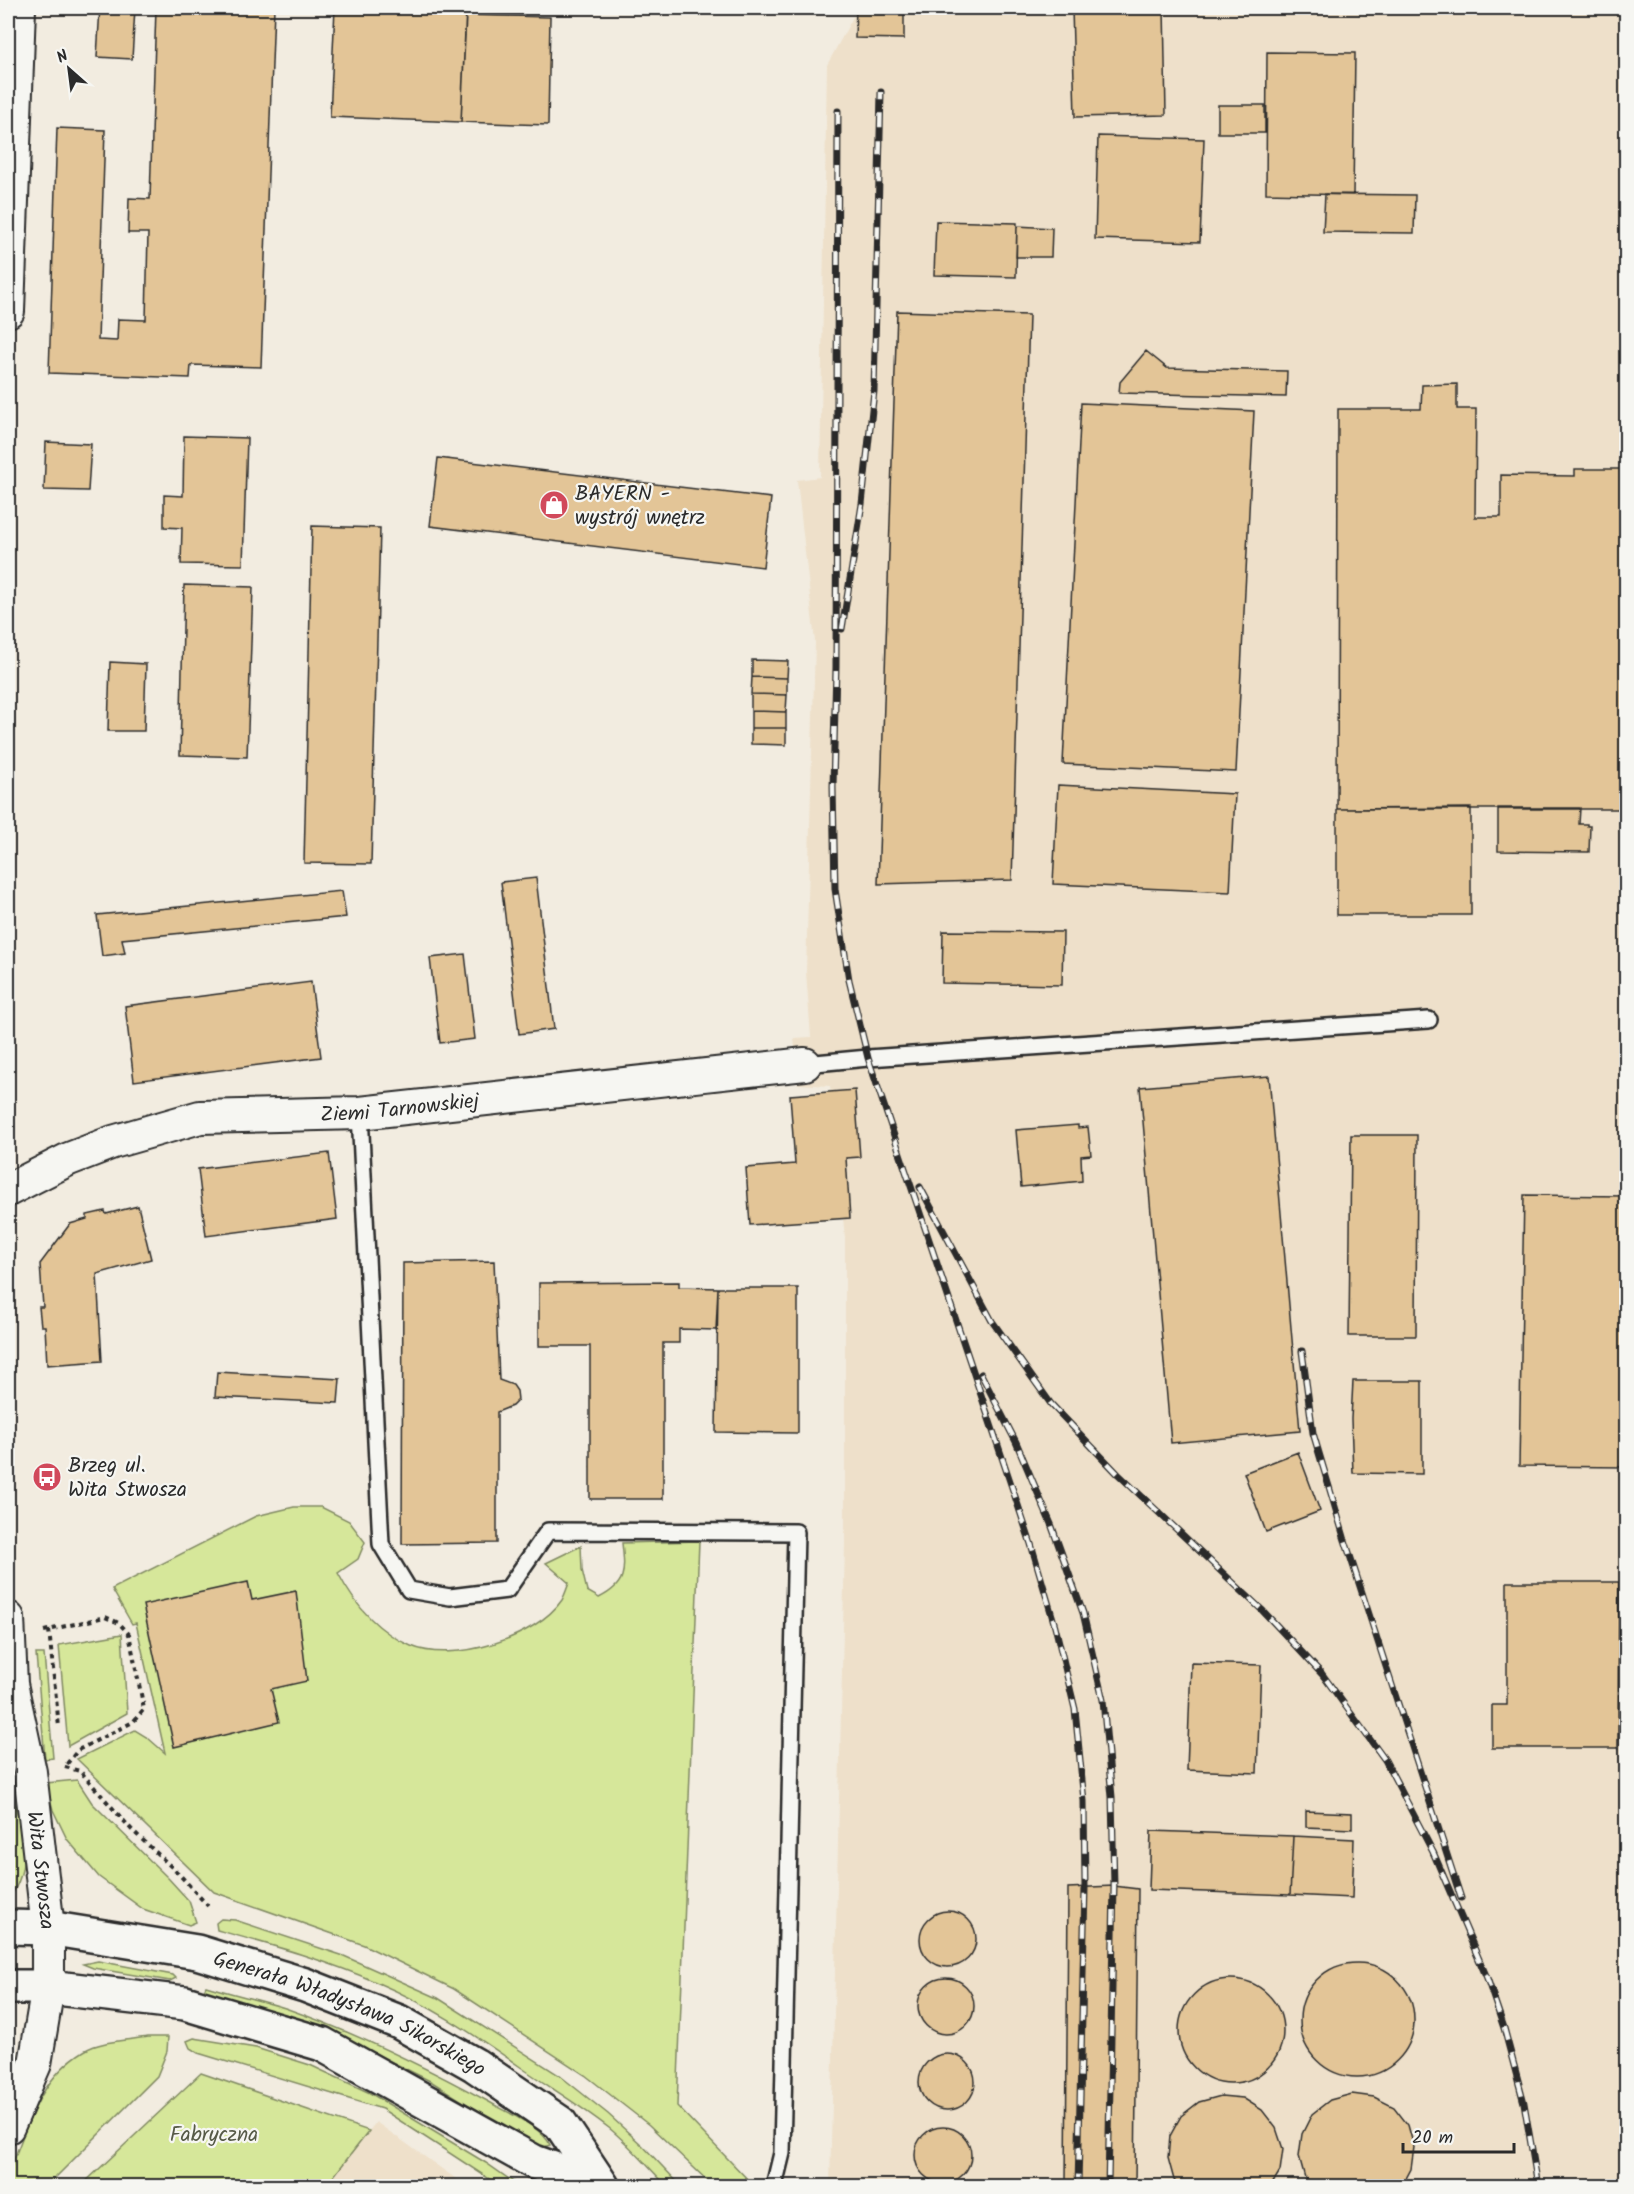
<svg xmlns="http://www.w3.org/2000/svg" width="1634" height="2194" font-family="Kalam,sans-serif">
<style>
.built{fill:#eee0ca}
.green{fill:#d6e79a;stroke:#808962;stroke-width:1.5}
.building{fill:#e3c597;stroke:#2b2b2b;stroke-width:1.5}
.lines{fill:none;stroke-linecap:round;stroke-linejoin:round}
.lane-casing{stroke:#2b2b2b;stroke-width:20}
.street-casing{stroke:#2b2b2b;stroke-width:36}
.secondary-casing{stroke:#2b2b2b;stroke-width:38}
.path{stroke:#2b2b2b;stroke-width:4;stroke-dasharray:4.5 4.5;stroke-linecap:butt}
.lane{stroke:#f6f6f2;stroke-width:15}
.street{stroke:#f6f6f2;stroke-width:32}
.secondary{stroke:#f6f6f2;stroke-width:33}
.rail-casing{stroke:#2b2b2b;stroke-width:7}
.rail{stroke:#f6f6f2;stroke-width:4.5;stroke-dasharray:14;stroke-linecap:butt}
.labels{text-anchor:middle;stroke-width:4.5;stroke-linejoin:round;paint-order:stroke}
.poi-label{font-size:21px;fill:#2b2b2b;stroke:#f6f6f2;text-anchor:start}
.street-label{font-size:21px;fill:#2b2b2b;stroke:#f6f6f2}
.park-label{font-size:21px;fill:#565a47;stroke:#f6f6f2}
</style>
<rect width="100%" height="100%" fill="#f2ece0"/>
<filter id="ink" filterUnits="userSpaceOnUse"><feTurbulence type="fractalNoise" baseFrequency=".0167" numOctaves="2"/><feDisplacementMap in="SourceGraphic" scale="12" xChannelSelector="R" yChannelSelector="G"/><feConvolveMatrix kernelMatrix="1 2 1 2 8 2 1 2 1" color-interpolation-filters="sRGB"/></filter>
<g filter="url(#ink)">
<path class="built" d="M858,8H1626V2186H830L845,1542V1238L830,1086L798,1084L794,1038L811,1037L806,972L815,642L797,480L820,477L827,65Z
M376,2122L466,2186H326Z"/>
<path class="green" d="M294,1507H321L349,1521L365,1542L358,1559L338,1573C354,1604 378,1632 411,1646C453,1664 536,1638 562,1600C565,1595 567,1588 569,1583L546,1563L581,1546L582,1570L587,1591L599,1598C627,1584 625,1571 622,1543L699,1541L677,2106L754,2186H713L649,2125L585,2075L454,1989L364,1945L214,1892L77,1759L135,1730L148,1738L165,1753L136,1623L132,1624L112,1589L256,1516Z
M122,1634L127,1713L68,1746L59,1645Z
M36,1654H44L53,1758L45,1759Z
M77,1780L92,1803L169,1879L189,1901L196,1922L189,1925L143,1909L99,1877L67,1839L53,1810L46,1783Z
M9,1784C20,1821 35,1863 10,1897L8,1895Z
M221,1919L235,1920L344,1956L438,1998L559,2075L608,2114L643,2146L681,2186H667C648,2167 630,2145 609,2128C580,2105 549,2087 519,2066C472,2033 430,2005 378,1983C326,1960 271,1945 217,1930L216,1923Z
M98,1961L173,1975L176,1978L170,1981L93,1968L83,1964Z
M206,1986C232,1994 259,2000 285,2008C357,2033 425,2067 491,2103C507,2112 543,2128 550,2145L538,2149L432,2082L372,2052L305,2023L203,1992Z
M148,2037H168L167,2051L157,2076L47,2186H8V2175C27,2128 38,2079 84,2051C100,2041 129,2040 148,2037Z
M194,2038L256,2048L310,2065L370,2093L486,2163L519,2186H500L382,2109L198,2053L190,2048L187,2041Z
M201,2073L369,2131L326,2186H81Z"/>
<path class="building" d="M100,8H135L132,59L97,57Z
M156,8H274L261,367L191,365L190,378L49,373L57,128L105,130L98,340L117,341L118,319L146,320L148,233H128L129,198L150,199Z
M335,8H466L461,122L330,117Z
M856,8H904V39L855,38Z
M1072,8H1164L1166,115L1075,117Z
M466,15L550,17L548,125L461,122Z
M1267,52L1355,53L1353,195L1266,193Z
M1218,105H1265V133H1218Z
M1098,136L1204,139L1200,242L1095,239Z
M1325,194L1415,195L1414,233L1323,232Z
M936,221L1017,223L1016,277L934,275Z
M1017,226L1052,228L1051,257H1016Z
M897,311L1029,315L1012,880L878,884Z
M1146,351L1167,368L1287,371L1286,397L1119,393L1120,382Z
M1457,384V409H1476L1475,517H1501V475L1575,476V469H1626V809H1337L1338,409H1421L1422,385Z
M1081,403L1254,411L1236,772L1063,764Z
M184,436L247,438L243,565L181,564L182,528L164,527V495L183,496Z
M46,442L91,444L88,491L44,490Z
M438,458L771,498L763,567L430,526Z
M312,526L380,528L371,864L304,863Z
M184,585L253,587L247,757L180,755Z
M752,660L788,661L787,678L752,677Z
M110,662L146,664L144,731H108Z
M752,677L787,678V695L751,694Z
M751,694L787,695L786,712L751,711Z
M751,711L786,712V728H751Z
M751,728H786V745L751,744Z
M1058,785L1235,794L1230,892L1053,884Z
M1471,808V915H1337V809Z
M1498,808H1580L1579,824H1587V826H1590L1589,852L1498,851Z
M536,878L554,1029L519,1034L501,882Z
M342,891L346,917L122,939L125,953L102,956L97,915Z
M943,931L1063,932L1062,985L942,983Z
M465,954L475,1039L440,1043L430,958Z
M311,982L321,1057L134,1081L125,1006Z
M1269,1076L1300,1431L1171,1443L1140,1087Z
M855,1090L860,1157L846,1158L850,1218L750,1225L746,1168L795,1164L790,1095Z
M1078,1125V1128L1088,1127L1091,1155L1081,1156L1082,1181L1021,1187L1016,1130Z
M1351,1135H1417L1416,1336H1349Z
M329,1153L337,1219L206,1236L198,1169Z
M1524,1195L1626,1196V1467L1519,1466Z
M138,1206L151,1259L97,1274L102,1361L47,1365L45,1326H41L39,1307H43L40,1264L70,1224L87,1219V1215L105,1211L106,1214Z
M494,1261L499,1380L513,1385L517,1391L518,1400L512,1406L497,1412V1543L402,1544L403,1263Z
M679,1282V1287L718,1288L716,1330L679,1329V1343H663V1499H590V1346H539V1283Z
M718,1288H798V1433L716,1432Z
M217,1372L340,1379L338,1403L215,1397Z
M1353,1381H1422V1474L1353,1473L1351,1419Z
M1298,1452L1320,1511L1266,1532L1244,1473Z
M248,1582L252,1600L296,1591L307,1681L271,1689L279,1722L174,1747L143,1605Z
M1507,1582H1619L1618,1748H1492V1705H1507Z
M1191,1663L1261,1665L1257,1773L1187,1770Z
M1306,1811L1352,1813V1829L1306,1827Z
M1151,1831L1293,1836L1290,1895L1149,1890Z
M1293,1836L1354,1839L1352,1898L1290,1895Z
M1114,1886L1138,1889L1135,2186H1066L1068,1888Z
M920 1939a28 28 0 1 1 56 0a28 28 0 1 1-56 0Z
M1300 2020a57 57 0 1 1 114 0a57 57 0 1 1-114 0Z
M918 2006a28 28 0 1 1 56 0a28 28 0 1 1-56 0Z
M1179 2031a52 52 0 1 1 104 0a52 52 0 1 1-104 0Z
M919 2082a28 28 0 1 1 56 0a28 28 0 1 1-56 0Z
M1352,2094L1374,2097L1394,2107L1408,2125L1414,2147L1411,2169L1402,2186H1312L1305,2178L1299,2156L1302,2134L1312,2114L1330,2100Z
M1221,2096L1243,2098L1262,2110L1276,2128L1283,2149L1280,2171L1271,2186H1179L1174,2180L1168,2158L1170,2136L1181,2116L1199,2102Z
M915 2155a28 28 0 1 1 56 0a28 28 0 1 1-56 0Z"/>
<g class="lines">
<g class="lane-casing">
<path id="lane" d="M805,1064L868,1058L1429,1020
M360,1113L381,1544L409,1590L450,1597L507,1590L548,1531L796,1532L782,2153L774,2186"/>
</g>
<g class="street-casing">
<g id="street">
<path d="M8,311L19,8"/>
<path id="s1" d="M8,1190L69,1159L113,1142L200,1117L360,1113L805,1064"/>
<path id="s2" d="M8,1618L11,1684L30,1772L48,1928V1987L35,2064L8,2127"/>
</g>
</g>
<g class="secondary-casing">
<g id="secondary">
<path id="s3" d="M8,1927L48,1928L197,1952L305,1985L399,2022L475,2065L560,2123L602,2186"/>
<path d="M8,1987H48L185,2003L322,2044L534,2162L601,2186"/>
</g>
</g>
<path class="path" d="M49,1630L59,1727
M44,1631L105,1617L119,1623L129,1634L144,1709L133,1722L78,1750L65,1766
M65,1767L80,1771L131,1829L178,1873L208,1906"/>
<use href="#lane" class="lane"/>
<use href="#street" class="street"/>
<use href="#secondary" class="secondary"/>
<g class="rail-casing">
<path id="rail" d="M838,111L836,667L833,787L835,889L849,980L868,1058L1031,1544L1055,1626L1075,1709L1084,1801L1085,1888L1078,2186
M842,629L862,504L874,391L881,92
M920,1187L992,1321L1051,1404L1118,1474L1262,1610L1322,1674L1385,1760L1433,1852L1487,1978L1504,2028L1524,2103L1538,2186
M1302,1351L1313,1433L1344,1537L1461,1898
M981,1374L1016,1442L1051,1524L1083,1613L1103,1700L1112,1797L1114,1886L1108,2186"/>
</g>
<use href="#rail" class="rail"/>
</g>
</g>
<defs>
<g id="shop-disc" transform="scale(1.5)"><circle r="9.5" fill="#d1495b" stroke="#f6f6f2"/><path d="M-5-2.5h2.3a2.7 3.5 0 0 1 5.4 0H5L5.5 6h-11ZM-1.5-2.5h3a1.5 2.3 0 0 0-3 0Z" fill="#fff"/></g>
<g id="bus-disc" transform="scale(1.5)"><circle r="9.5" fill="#d1495b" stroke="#f6f6f2"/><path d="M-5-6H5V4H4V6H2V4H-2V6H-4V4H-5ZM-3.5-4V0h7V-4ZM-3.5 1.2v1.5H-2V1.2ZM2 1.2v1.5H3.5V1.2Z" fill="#fff"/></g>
</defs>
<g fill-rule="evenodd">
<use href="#shop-disc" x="554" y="505"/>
<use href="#bus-disc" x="47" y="1477"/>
</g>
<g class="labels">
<g class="poi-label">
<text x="575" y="500">BAYERN -<tspan x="575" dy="24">wystrój wnętrz</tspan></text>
<text x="68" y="1472">Brzeg ul.<tspan x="68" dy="24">Wita Stwosza</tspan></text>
</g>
<g class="street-label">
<text dy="7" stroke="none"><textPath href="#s1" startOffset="406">Ziemi Tarnowskiej</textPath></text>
<text dy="7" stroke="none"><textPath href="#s2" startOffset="255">Wita Stwosza</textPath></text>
<text dy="7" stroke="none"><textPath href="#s3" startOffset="356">Generała Władysława Sikorskiego</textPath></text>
</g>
<g class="park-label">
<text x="214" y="2141">Fabryczna</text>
</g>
</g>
<rect width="1634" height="2194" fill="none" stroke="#f6f6f2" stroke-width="30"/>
<rect x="15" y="15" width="1604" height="2164" fill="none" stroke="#2b2b2b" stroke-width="2" filter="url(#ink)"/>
<g transform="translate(69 69) rotate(332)" stroke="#f6f6f2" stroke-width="4.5" paint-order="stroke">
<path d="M0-4.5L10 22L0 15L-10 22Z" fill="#2b2b2b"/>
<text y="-9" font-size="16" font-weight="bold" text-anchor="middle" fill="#2b2b2b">N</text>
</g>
<path d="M1403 2143v9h111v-9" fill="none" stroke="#2b2b2b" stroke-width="3"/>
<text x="1412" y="2143" font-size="18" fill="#2b2b2b" stroke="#f6f6f2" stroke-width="4.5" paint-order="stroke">20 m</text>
</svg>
